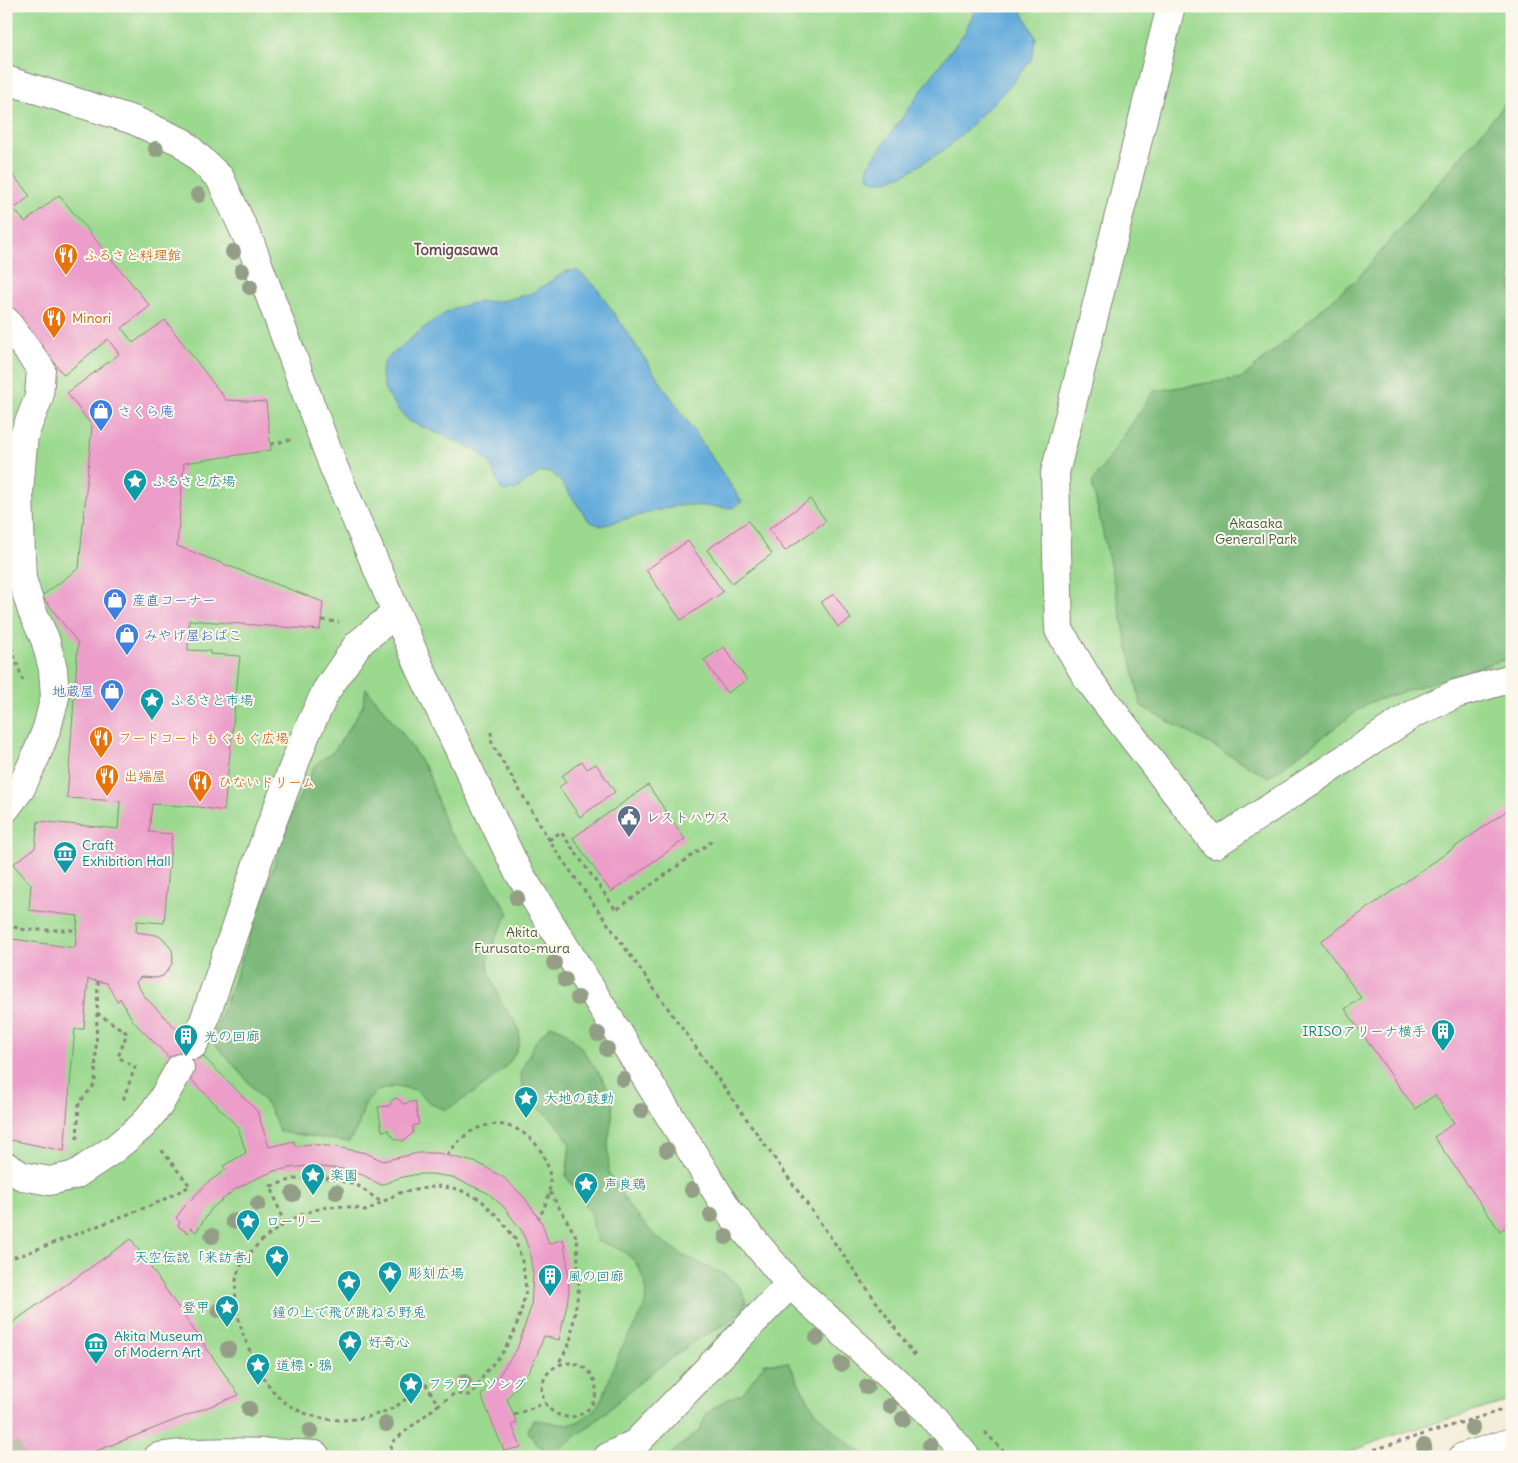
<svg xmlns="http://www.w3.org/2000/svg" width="1518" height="1463" font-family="Delius,'Klee One',sans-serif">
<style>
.green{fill:#9bd98f;stroke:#5c7a56}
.forest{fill:#7cb97a;stroke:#4c6a4b}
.water{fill:#64abdb;stroke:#40647c}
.building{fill:#ec9dc9}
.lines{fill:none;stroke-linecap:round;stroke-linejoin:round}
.minor-tunnel{stroke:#c7c3b2;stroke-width:28;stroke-dasharray:28 14;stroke-linecap:butt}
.minor-casing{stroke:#87847a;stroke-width:30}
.path{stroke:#87847a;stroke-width:3;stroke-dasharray:4 4;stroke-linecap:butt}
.minor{stroke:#fff;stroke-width:28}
.tree{fill:#949e86}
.labels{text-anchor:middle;stroke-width:4;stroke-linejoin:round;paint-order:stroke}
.food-label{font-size:14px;fill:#c56008;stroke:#fbf7ec;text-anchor:start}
.shop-label{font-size:14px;fill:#366cbe;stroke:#fbf7ec;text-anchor:start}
.culture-label{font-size:14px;fill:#0d838f;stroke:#fbf7ec;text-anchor:start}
.park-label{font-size:14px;fill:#485e44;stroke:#fbf7ec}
.service-label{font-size:14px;fill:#4e5e75;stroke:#fbf7ec;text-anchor:start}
.neighbourhood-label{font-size:15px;font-weight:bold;fill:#654959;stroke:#fbf7ec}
</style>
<rect width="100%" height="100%" fill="#fbf7ec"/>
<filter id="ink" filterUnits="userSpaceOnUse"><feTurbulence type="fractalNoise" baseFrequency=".02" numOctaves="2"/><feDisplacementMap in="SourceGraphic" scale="10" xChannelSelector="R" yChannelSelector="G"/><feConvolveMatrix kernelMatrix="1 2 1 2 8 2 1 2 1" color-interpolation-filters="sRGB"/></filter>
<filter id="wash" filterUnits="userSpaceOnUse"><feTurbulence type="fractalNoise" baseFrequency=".0096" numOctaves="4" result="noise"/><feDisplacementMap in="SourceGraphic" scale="20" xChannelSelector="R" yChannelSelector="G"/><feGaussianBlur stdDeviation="1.12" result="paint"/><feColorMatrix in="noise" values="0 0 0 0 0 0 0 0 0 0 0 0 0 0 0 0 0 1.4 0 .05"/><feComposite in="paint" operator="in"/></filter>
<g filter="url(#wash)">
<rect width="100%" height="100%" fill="#f2edd7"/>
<path class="green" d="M6,6H1512V1400L1385,1438L1338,1457H6Z"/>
<path class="forest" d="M1512,96V657L1368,703L1269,777L1141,706L1092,483L1154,391L1242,378L1359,277Z
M366,688L400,730L428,772L447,829L482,871L509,913C502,927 487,950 488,966C489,972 498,995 501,1002C505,1010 515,1018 518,1027C530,1063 470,1095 446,1110L431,1104L416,1090L397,1086L377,1091L365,1104L358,1126L349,1142L280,1132L269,1107L233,1064L211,1040L237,973L292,813L315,765L334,751L352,724L363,705Z
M551,1025L565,1031L583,1050L602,1078L613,1098L612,1119L608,1142L609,1173L630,1208L656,1237L684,1256L727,1276L741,1288L746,1303C738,1321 721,1325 705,1335C689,1344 674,1357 658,1368C628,1389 604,1418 573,1438C568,1442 563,1447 557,1449C543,1454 533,1442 528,1430L533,1420C547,1420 565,1428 577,1422C607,1407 606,1382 618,1356C624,1341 633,1330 640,1316C646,1304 647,1295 644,1283C639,1256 621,1248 596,1241L591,1213L566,1176L570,1144L563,1132L550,1117L527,1099L522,1091L521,1071L536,1041Z
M765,1363H789C795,1375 800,1387 807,1398C821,1423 845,1442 869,1457H667L700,1430L707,1413L726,1400L743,1393Z"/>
<path class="water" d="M977,6H1019L1036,38L1031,60L1012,84L950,146L907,173L887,181H875L869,178L867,171L870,163L941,63L965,32Z
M567,271H578L596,287L742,502L733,508L689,505L669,507L601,526L589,521L559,479L551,472H541L515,490L506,491L501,489L491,465L478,451L409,421L399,411L385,390L381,373L384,362L392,354L430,323L454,308L477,302L501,301L530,294Z"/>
<g id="blocks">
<path class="building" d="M6,166L30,196L14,209L25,222L59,195L150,306L122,328L133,343L165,320L226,400L266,402L271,450L184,463L177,546L323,602L320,630L189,620L188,650L210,651V654L240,656L224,811L199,807L152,804L149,832L172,834L164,923L137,921L136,932L156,935L163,938L172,950L173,957L172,964L163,976L156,978L141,977L136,982L144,996L257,1111L269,1147L294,1141L295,1146L309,1144L337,1147L366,1153L383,1161L418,1153H438L478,1163L503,1177L524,1197L542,1223L549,1244L563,1239L567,1260L569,1290L567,1304L559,1340L544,1336L537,1355L530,1369L507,1399L517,1423L512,1425L521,1447L504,1451L481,1395L497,1378L517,1349L531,1307L533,1274L529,1250L522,1231L503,1206L488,1193L452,1177L432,1174H418L399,1178L381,1185L363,1175L343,1169L309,1166L290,1168L274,1171L251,1181L234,1190L212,1208L196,1232L191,1228L188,1233L178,1226L180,1222L176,1218L185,1206L207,1183L226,1170L223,1166L246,1153L238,1127L133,1021L120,998L117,1002L107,983L88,979L84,1029H75L64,1151L6,1139V938L75,948L78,916L29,910L31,885L13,864L35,848L38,821L118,829L120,801L67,798L78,643L42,596L79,568L92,426L67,393L119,354L108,339L64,375L6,303V238L12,233L6,227Z
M810,499L826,521L785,551L769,529Z
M748,521L772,554L732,583L707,550Z
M688,541L723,592L681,620L646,570Z
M834,594L851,619L838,627L821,602Z
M724,647L747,680L727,693L704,660Z
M582,761L587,769L596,764L615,792L580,817L559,787L566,782L562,776Z
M648,785L685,839L611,892L573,838Z
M1512,807V1223L1500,1231L1434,1137L1454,1123L1435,1095L1415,1109L1345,1009L1361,998L1321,941Z
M397,1098L403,1104L415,1101L419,1124L413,1126V1133L403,1141L395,1139L388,1130L382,1131L378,1107L389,1106L393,1099Z
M131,1239L239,1395L81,1457H7L6,1327Z"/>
</g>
</g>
<g filter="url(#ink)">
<use href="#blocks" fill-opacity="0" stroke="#87847a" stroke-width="1"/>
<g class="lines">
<path class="minor-tunnel" d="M6,1442L16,1457"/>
<g class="minor-casing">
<path id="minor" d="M1171,6L1055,473L1059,630L1088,679L1215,844L1413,714L1456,694L1512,678
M6,80L133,120L182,142L220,178L251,245L334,468L421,670L516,868L728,1210L790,1284L928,1411L966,1457
M6,321L41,369L39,397L24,435L22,455L19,492L21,556L22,579L32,611L45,639L53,669L55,697L47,728L36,756L21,788L6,808
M193,1045L201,1030L263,846L306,734L326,691L358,644L396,613
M6,1166L22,1176L50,1181L75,1175L114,1149L142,1126L159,1105L180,1068
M158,1457C210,1449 263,1453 315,1455V1457
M608,1457L636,1443L790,1284
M1463,1457L1512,1442"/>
</g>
<path class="path" d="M271,444L294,439
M322,620L339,622
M6,632L23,681
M491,732L492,744L554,848L915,1356
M549,840L561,832L616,910L715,839
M6,925L26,930H77
M97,1013L127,1033L118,1057L135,1067L122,1103
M77,1139L79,1103L95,1084L98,981
M447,1155C455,1145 463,1135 476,1129C512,1112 550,1145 550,1182C550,1195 545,1207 539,1218
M437,1186L458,1189L481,1200L501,1220L515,1239L523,1264L526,1290L521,1312L514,1332L503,1352L485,1373L476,1389L469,1395L454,1394L438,1405L424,1381C415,1391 405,1401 393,1408C359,1424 319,1425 287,1404C266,1390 252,1357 243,1334C237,1316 231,1285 240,1267C250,1248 269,1234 286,1223C310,1208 340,1201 366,1211L399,1193Z
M550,1192L577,1238L579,1287L570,1343L558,1364
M284,1224L271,1186L294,1179L329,1178L357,1185L381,1202
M6,1259L22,1255L157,1203L190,1186L160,1148
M542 1390a27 27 0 1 1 54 0a27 27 0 1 1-54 0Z
M514,1415L545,1403
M985,1432L1009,1457
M392,1457L391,1443L438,1405
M1360,1457L1376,1449L1512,1407"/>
<use href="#minor" class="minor"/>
</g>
<g class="tree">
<circle cx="156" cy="149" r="8"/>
<circle cx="198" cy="195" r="8"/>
<circle cx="233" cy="252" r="8"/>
<circle cx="242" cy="271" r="8"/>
<circle cx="250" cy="287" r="8"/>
<circle cx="517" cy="898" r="8"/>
<circle cx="554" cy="963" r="8"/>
<circle cx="565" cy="980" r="8"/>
<circle cx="578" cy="998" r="8"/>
<circle cx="598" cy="1034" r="8"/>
<circle cx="607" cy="1049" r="8"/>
<circle cx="623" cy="1079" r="8"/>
<circle cx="641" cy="1111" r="8"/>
<circle cx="667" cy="1150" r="8"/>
<circle cx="692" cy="1190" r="8"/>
<circle cx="336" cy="1192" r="8"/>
<circle cx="293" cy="1194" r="8"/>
<circle cx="258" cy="1204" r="8"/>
<circle cx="711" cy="1215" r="8"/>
<circle cx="233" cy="1221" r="8"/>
<circle cx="212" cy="1236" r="8"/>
<circle cx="726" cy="1237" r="8"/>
<circle cx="219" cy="1310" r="8"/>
<circle cx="817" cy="1338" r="8"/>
<circle cx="228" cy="1349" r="8"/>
<circle cx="841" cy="1364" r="8"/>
<circle cx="464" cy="1382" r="8"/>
<circle cx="867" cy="1387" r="8"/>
<circle cx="890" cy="1406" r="8"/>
<circle cx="249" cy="1409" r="8"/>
<circle cx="903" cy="1419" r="8"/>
<circle cx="386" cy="1424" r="8"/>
<circle cx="1472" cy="1428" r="8"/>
<circle cx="310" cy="1431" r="8"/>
<circle cx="1424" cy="1446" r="8"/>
<circle cx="929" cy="1447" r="8"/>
</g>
</g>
<defs>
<g id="restaurant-pin" transform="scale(1.25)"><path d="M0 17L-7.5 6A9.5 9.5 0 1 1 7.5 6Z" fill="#e8710a" stroke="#fbf7ec"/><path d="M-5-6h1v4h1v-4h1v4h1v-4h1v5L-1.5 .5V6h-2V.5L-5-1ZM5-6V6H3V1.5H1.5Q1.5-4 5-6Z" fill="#fff"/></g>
<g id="shop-pin" transform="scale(1.25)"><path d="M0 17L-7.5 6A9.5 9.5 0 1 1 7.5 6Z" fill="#3f7fe0" stroke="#fbf7ec"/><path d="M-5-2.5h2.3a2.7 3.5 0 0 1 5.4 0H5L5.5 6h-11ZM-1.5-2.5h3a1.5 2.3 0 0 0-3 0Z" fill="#fff"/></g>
<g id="sight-pin" transform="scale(1.25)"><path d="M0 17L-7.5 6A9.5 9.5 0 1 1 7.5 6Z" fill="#0f9aa8" stroke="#fbf7ec"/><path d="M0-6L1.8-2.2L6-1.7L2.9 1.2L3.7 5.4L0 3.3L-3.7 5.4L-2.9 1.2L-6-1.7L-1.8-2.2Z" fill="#fff"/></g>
<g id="civic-pin" transform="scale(1.25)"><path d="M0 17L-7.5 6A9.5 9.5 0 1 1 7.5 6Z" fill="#5c6f8a" stroke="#fbf7ec"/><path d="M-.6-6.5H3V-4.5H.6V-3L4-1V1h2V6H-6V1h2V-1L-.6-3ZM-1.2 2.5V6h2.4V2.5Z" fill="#fff"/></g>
<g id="museum-pin" transform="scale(1.25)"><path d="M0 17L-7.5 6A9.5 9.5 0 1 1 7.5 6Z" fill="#0f9aa8" stroke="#fbf7ec"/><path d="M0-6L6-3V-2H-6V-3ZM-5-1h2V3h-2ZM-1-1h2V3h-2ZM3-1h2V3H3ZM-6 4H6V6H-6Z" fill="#fff"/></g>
<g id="building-pin" transform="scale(1.25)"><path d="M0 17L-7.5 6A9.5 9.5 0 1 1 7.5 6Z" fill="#0f9aa8" stroke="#fbf7ec"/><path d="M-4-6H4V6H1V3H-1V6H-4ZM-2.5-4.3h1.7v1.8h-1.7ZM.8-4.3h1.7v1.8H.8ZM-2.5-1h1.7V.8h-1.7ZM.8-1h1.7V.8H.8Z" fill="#fff"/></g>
</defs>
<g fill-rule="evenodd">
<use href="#restaurant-pin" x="66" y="255"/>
<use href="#restaurant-pin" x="54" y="318"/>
<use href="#shop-pin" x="101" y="411"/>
<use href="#sight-pin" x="135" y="481"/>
<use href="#shop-pin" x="115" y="600"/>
<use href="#shop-pin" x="127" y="635"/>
<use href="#shop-pin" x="112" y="691"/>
<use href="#sight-pin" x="152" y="700"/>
<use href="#restaurant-pin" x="101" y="738"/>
<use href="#restaurant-pin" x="107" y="776"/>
<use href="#restaurant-pin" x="200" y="782"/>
<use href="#civic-pin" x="629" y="817"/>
<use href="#museum-pin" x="65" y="853"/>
<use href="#building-pin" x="1443" y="1031"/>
<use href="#building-pin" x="186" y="1036"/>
<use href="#sight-pin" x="526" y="1098"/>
<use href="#sight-pin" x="313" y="1175"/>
<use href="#sight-pin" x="586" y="1184"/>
<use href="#sight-pin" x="248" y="1221"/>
<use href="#sight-pin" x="277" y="1257"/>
<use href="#sight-pin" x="390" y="1273"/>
<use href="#building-pin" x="550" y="1276"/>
<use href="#sight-pin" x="349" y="1282"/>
<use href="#sight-pin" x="227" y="1307"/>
<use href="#sight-pin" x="350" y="1342"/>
<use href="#museum-pin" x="96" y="1344"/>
<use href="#sight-pin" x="258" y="1365"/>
<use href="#sight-pin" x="411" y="1384"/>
</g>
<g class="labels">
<g class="food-label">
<text x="84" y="260">ふるさと料理館</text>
<text x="72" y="323">Minori</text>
<text x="118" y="743">フードコート もぐもぐ広場</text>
<text x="124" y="781">出端屋</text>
<text x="218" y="787">ひないドリーム</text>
</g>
<g class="shop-label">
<text x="118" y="416">さくら庵</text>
<text x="132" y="605">産直コーナー</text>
<text x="144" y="640">みやげ屋おばこ</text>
<text x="94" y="696" text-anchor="end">地蔵屋</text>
</g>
<g class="culture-label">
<text x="152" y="486">ふるさと広場</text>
<text x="170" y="705">ふるさと市場</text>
<text x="82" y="850">Craft<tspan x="82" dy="16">Exhibition Hall</tspan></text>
<text x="1426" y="1036" text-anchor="end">IRISOアリーナ横手</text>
<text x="204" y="1041">光の回廊</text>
<text x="544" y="1103">大地の鼓動</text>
<text x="330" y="1180">楽園</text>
<text x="604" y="1189">声良鶏</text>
<text x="266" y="1226">ローリー</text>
<text x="260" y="1262" text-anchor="end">天空伝説「来訪者」</text>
<text x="408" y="1278">彫刻広場</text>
<text x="568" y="1281">風の回廊</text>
<text x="210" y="1312" text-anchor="end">登甲</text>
<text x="349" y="1317" text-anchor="middle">鐘の上で飛び跳ねる野兎</text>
<text x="114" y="1341">Akita Museum<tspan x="114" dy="16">of Modern Art</tspan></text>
<text x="368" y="1347">好奇心</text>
<text x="276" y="1370">道標・鴉</text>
<text x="428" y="1389">フラワーソング</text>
</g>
<g class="park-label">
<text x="1256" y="528">Akasaka<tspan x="1256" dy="16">General Park</tspan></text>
<text x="522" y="937">Akita<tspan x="522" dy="16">Furusato-mura</tspan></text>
</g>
<g class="service-label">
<text x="646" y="822">レストハウス</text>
</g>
<g class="neighbourhood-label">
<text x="456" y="255">Tomigasawa</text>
</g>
</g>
<rect width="1518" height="1463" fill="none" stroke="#fbf7ec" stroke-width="25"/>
</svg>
